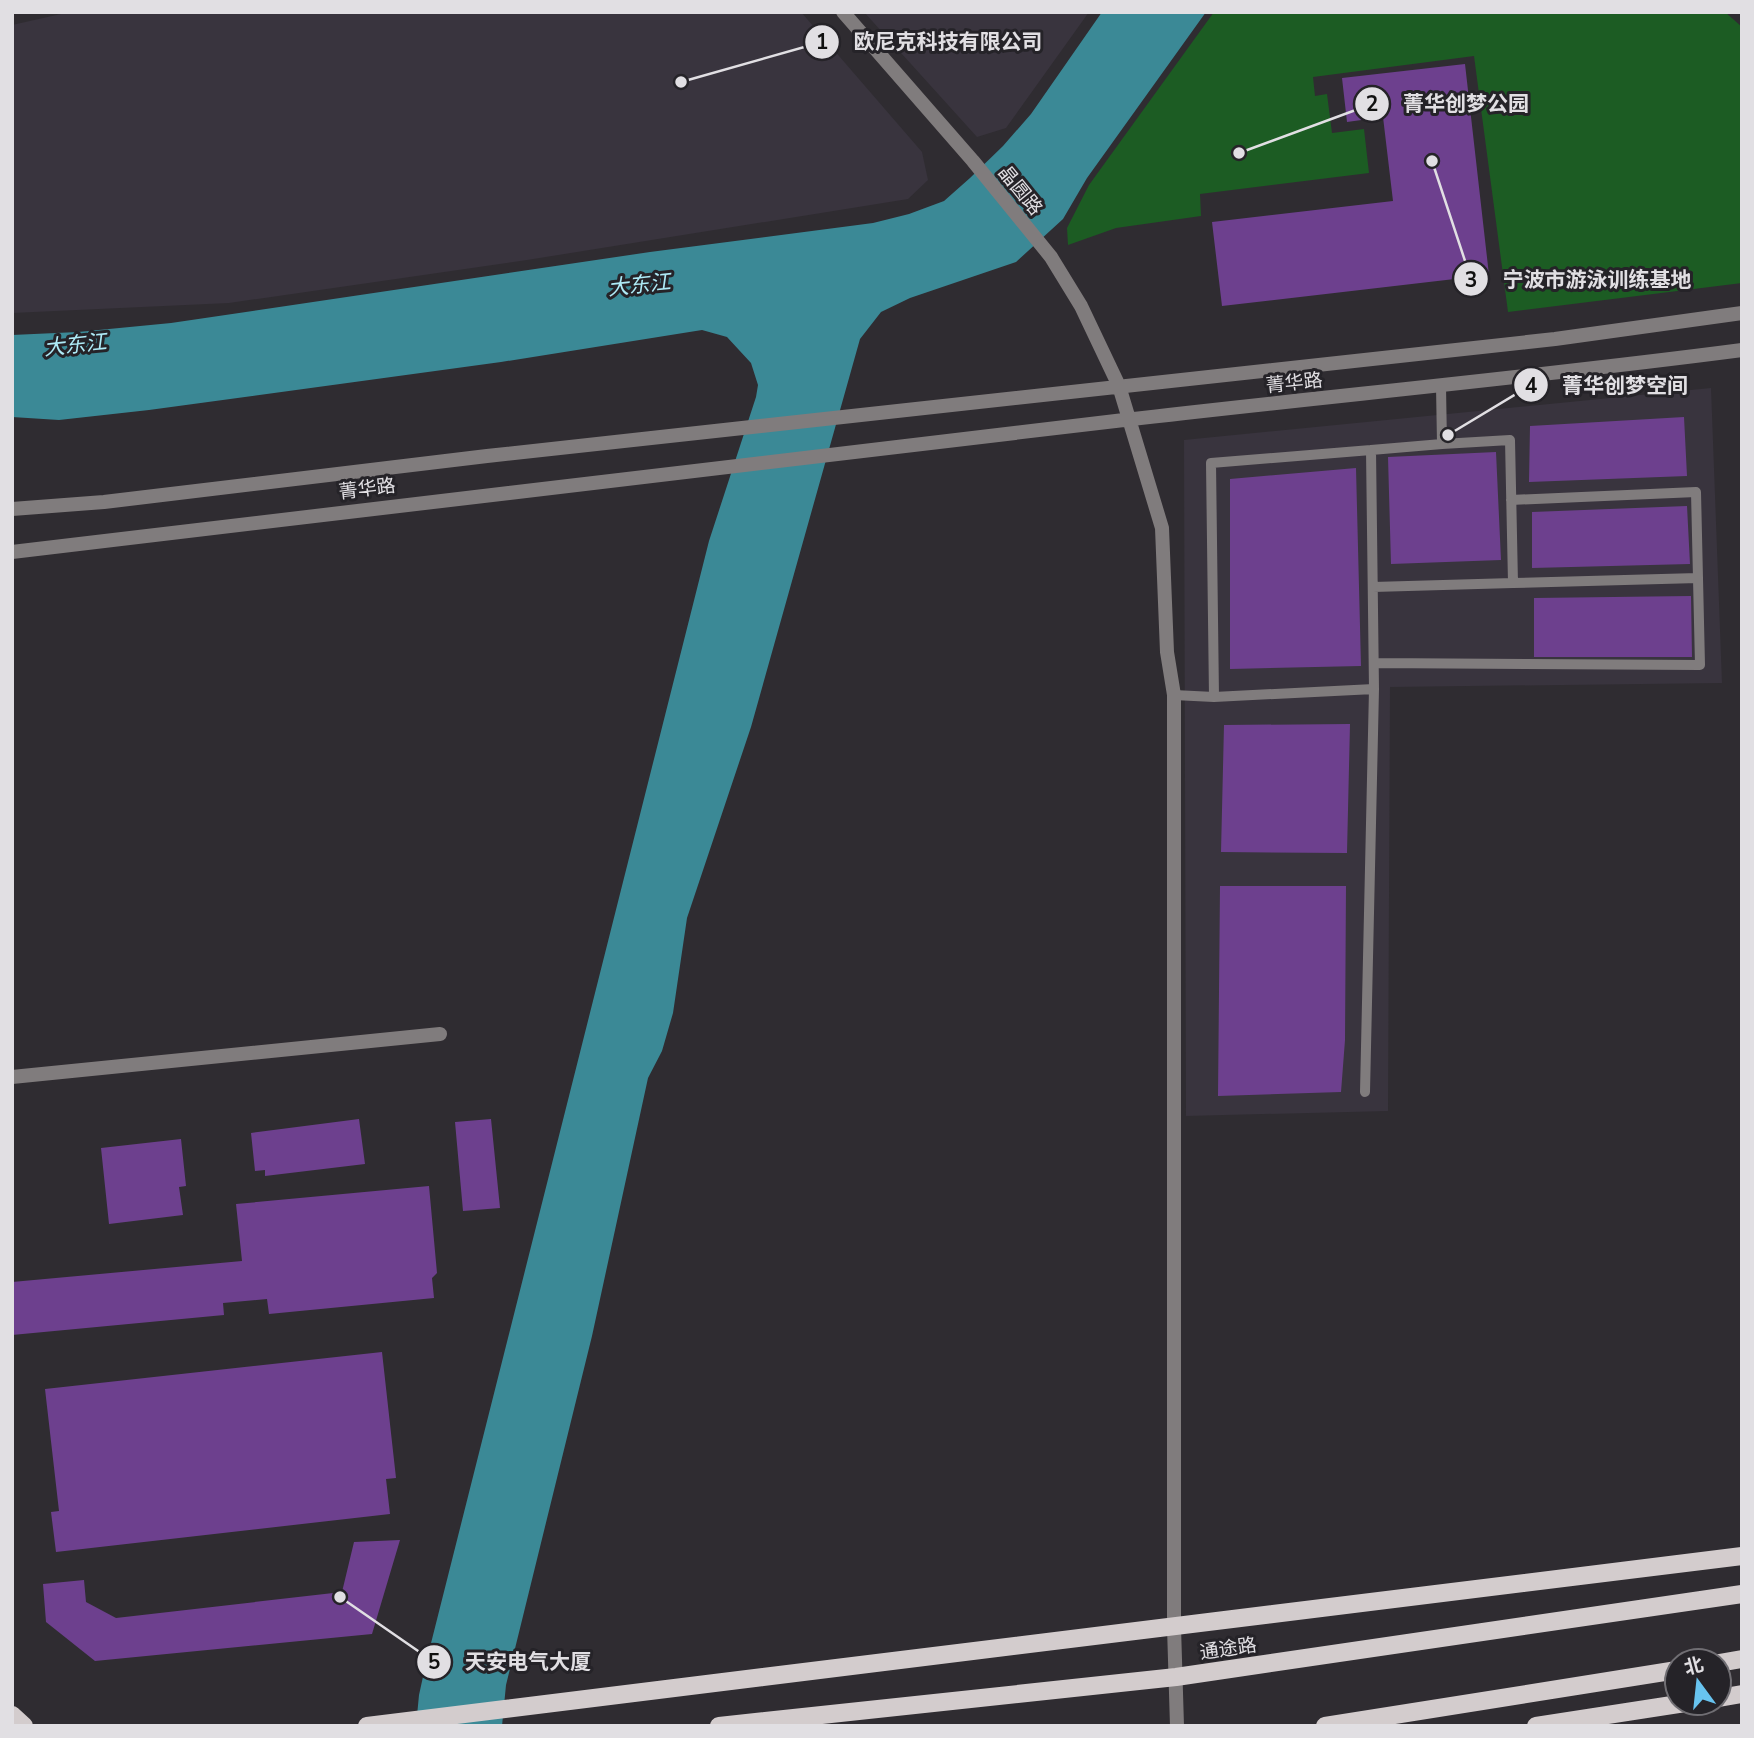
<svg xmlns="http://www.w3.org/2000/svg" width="1754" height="1738" font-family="'Nunito Sans','Noto Sans SC',sans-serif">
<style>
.built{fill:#39343e}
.green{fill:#1c5c23}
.water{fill:#3b8996}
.building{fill:#6d408e}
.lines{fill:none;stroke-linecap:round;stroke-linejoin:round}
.service{stroke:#807c7d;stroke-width:10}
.minor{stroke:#807c7d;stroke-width:14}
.tertiary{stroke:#807c7d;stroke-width:14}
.primary{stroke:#d3cccd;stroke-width:18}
.labels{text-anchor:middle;stroke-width:6;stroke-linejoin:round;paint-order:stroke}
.street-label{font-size:19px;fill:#e1dfe3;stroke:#252328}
.water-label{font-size:21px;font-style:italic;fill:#aeebf7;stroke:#252328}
.leader{fill:none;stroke:#e1dfe3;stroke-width:2.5}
.callout-dot{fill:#e1dfe3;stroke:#252328;stroke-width:2.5}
.mark-label{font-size:21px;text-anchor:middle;font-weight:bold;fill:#111}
.callout-label{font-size:21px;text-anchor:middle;font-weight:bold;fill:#e1dfe3;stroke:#252328;stroke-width:6;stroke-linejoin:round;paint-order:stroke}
</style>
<rect width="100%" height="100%" fill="#2f2c31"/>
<path class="built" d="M70,12H801L922,152L928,180L908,199L527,260L229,303L12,313V25Z
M864,12H1089L1006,128L977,137Z
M1711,388L1722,683L1390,687L1388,1111L1186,1116L1184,440Z"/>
<path class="green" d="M1214,12H1725L1742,27V283L1508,312L1474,56L1313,77L1315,96L1327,94L1332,133L1364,129L1369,173L1200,194L1201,216L1116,228L1068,245L1067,228L1089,185Z"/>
<path class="water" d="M1102,12H1206L1087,178L1063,219L1016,262L910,298L881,312L860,339L751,727L687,918L673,1013L662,1051L648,1078L592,1336L506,1685L502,1726H416L419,1695L426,1663L709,541L756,397L758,385L751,363L727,337L702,330L501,362L149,410L59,420L12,417V335L78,332L171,323L650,252L873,223L909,214L944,201L970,178L1003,146L1031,114Z"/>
<path class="building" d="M1465,64L1489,275L1222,306L1212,222L1393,201L1383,117L1347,122L1342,78Z
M1684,417L1687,476L1529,482L1530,426Z
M1496,452L1501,560L1391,564L1388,457Z
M1356,468L1361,666L1230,669V479Z
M1687,506L1690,564L1532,568V512Z
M1691,596L1692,657H1534V598Z
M1350,724L1347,853L1221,852L1224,725Z
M1220,886H1346L1345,1040L1341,1092L1218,1096Z
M359,1119L365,1164L265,1176V1170L255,1171L251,1133Z
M491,1119L500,1208L463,1211L455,1122Z
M181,1139L186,1186L179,1187L183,1215L109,1224L101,1148Z
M429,1186L437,1273L432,1278L434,1298L269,1314L267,1299L223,1303L224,1315L12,1335V1282L242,1261L236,1204Z
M382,1352L396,1478L386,1479L390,1514L56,1552L51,1512L59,1511L45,1389Z
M400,1540L372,1634L95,1661L46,1622L43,1584L84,1580L86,1602L116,1618L342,1592L354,1542Z"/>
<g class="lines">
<path class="service" d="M1371,450L1211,463L1214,697L1374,689
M1513,583L1698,578
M1373,587L1513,583L1510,440L1442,444
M1374,663L1700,665L1696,492L1511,500
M1174,695L1214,697
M1365,1092L1374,689L1371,450L1442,444L1441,386"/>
<path class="minor" d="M12,1077L440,1034"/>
<path class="tertiary" d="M843,12L973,161L1051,257L1081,306L1119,386L1162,528L1167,652L1174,695V1627L1177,1726
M12,509L104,502L487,456L1555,339L1742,313
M12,552C383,506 754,462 1124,420C1330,396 1536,377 1742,350"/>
<path class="primary" d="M1719,1663L1742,1659
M1719,1698L1742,1694
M12,1715L24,1726
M367,1726L1742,1556
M719,1726L1176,1677L1742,1594
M1325,1726L1677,1670
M1536,1726L1685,1703"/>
</g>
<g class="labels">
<g class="street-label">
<text transform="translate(1021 190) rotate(51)" y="7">晶圆路</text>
<text transform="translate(1294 382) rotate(-6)" y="7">菁华路</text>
<text transform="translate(367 488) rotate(-7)" y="7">菁华路</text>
<text transform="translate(1228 1648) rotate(-8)" y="7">通途路</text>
</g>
<g class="water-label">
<text transform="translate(639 285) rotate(-6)" y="7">大东江</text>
<text transform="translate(75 345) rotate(-6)" y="7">大东江</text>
</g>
</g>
<path class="leader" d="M681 82L822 42M1239 153L1372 104M1432 161L1471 279M1448 435L1531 385M340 1597L434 1662"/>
<g class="callout-dot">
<circle cx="681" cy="82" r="7"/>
<circle cx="1239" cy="153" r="7"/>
<circle cx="1432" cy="161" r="7"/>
<circle cx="1448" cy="435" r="7"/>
<circle cx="340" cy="1597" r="7"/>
<circle cx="822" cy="42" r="18"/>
<circle cx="1372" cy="104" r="18"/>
<circle cx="1471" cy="279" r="18"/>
<circle cx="1531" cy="385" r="18"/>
<circle cx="434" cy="1662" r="18"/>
</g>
<g class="mark-label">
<text x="822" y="49">1</text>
<text x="1372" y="111">2</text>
<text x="1471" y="287">3</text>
<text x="1531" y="393">4</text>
<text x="434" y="1669">5</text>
</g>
<g class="callout-label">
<text x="948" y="49">欧尼克科技有限公司</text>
<text x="1466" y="111">菁华创梦公园</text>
<text x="1597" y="287">宁波市游泳训练基地</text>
<text x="1625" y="393">菁华创梦空间</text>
<text x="528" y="1669">天安电气大厦</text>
</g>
<rect width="1754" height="1738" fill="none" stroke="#e1dfe3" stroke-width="28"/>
<g transform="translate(1698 1682) rotate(345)"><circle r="33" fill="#252328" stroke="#706e73" stroke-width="2"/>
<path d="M0-5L12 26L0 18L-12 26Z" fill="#68c4f0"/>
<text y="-10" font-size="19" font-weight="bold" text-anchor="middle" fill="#e1dfe3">北</text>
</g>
</svg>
